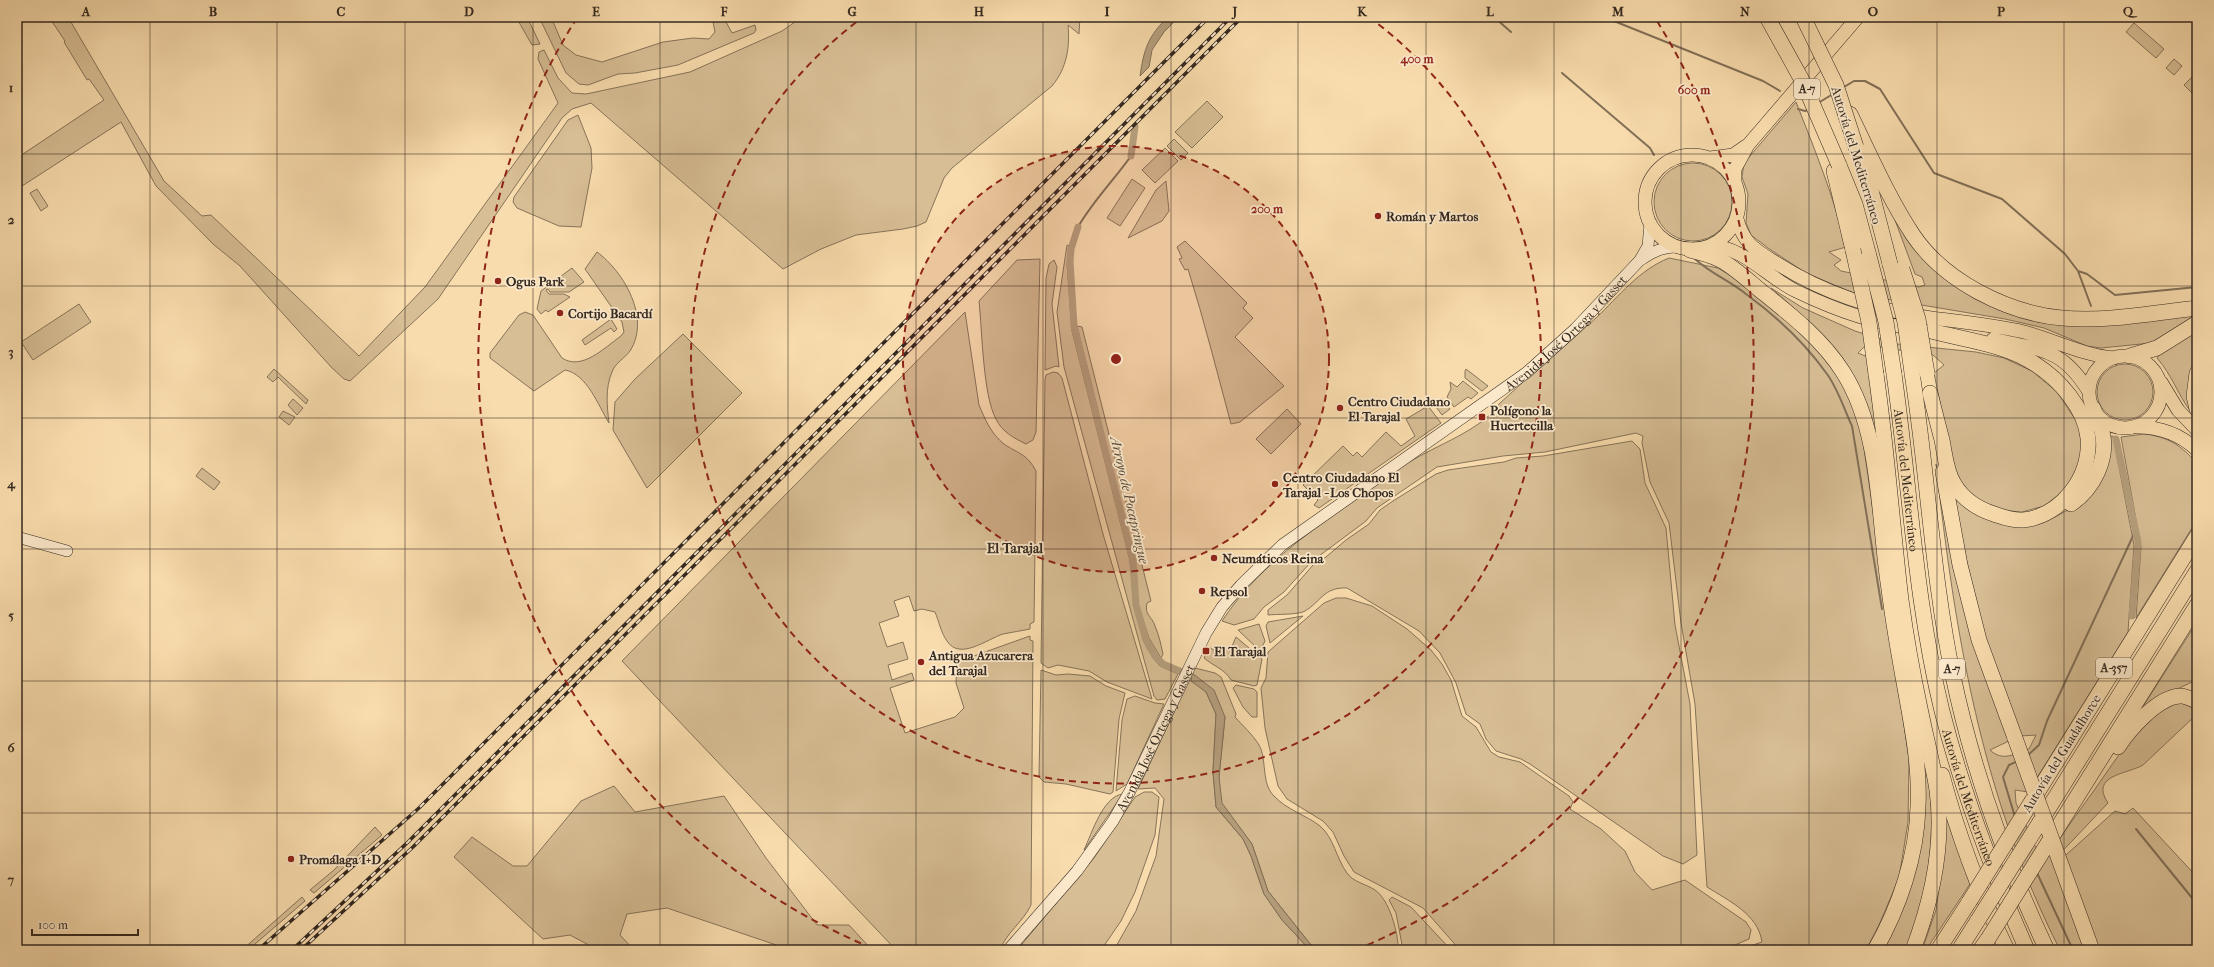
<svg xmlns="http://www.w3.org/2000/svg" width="2214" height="967" font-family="'IM FELL French Canon',serif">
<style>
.green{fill:#d8be95;stroke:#86745a}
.water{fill:#b69f7d;stroke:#827058}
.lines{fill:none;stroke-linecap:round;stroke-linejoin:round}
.stream{stroke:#827058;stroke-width:2}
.canal{stroke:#b69f7d;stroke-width:7}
.secondary-casing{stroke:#342920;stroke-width:12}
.primary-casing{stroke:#342920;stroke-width:14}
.highway-casing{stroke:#342920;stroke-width:16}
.secondary{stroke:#fbe8ca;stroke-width:11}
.primary{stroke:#f9dcad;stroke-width:13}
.highway{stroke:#f9dcad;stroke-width:15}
.rail-casing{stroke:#342920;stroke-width:3.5}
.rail{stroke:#fbe8ca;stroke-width:2;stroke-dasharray:6;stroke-linecap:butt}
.highway-bridge-casing{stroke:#342920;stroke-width:16;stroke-linecap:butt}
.highway-bridge{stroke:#f9dcad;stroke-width:15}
.grid{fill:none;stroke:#342920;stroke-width:1;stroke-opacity:0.55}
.ring{fill:none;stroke:#8f2418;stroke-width:2;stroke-dasharray:7 5}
.poi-dot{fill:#8f2418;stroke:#fbe8ca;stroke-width:1.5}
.labels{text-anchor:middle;stroke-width:3.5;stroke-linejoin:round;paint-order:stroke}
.shield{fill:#fbe8ca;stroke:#706253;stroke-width:1}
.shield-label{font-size:12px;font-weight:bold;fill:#342920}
.street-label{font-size:13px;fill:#342920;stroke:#fbe8ca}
.poi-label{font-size:13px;font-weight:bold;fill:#342920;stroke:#fbe8ca;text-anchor:start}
.water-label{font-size:14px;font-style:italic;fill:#5b4c3c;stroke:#fbe8ca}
.neighbourhood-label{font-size:14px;font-weight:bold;fill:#342920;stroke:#fbe8ca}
.centre{fill:#8f2418;stroke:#fbe8ca;stroke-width:2}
.ring-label{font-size:12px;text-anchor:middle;font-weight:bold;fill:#8f2418;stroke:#fbe8ca;stroke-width:3.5;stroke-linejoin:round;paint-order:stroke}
.neatline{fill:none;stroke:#342920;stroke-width:1.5}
.grid-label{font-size:13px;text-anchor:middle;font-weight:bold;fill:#342920}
</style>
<rect width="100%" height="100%" fill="#f9dcad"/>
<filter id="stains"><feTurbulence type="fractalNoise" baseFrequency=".005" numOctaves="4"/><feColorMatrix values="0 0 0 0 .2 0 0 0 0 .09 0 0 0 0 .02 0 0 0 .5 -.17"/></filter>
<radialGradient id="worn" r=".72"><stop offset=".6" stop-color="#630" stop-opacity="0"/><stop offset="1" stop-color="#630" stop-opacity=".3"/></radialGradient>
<path class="green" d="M49,17H68L164,181L202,216L211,215L359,356L425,287L558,103L538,59L539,52L544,50L558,78L572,93L586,94L690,72L782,31L802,17H1080L1079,34L1068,25C1070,47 1067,68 1052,86L952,168L944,178L926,222L917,226L903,229L856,235L821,249L783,269L591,103L572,109L562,118L438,299L350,381L344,379L332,368L240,266L213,244L156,186L121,122L19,188L17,185V158L104,100L89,79L87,80L64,42L65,41Z
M516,17H527L540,44L532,45Z
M539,17H551L563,45L576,55L602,62L663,42L693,38L709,39L715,32L713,22L725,20L732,33L755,25L756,30L754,33L678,65L635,73L618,74L588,85L579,84L566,73Z
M2134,23L2164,49L2156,58L2126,32Z
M2174,59L2182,66L2174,75L2166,68Z
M2193,76L2197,80V94L2194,91L2192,93L2184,85Z
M1207,101L1223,117L1192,148L1175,132Z
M1796,102C1815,150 1834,197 1846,247L1829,252L1841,260L1834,265L1841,271L1919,287L1925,285L1922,277L1915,274L1892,212L1913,247L1945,279L1975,299L1999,310L2038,322L2084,326L2197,314L2151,343L2101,348L2087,346L2044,328L2005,319L1856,294L1806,273L1768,248L1751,235L1746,223L1748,194L1742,177L1744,163Z
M578,115L591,148L592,168L581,227L559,226L517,208L513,202L514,197L568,120Z
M1174,139L1188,153L1181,160L1167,146Z
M1165,148L1178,161L1155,183L1142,170Z
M1654 202a39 39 0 1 1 78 0a39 39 0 1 1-78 0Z
M1132,179L1145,188L1120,226L1107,218Z
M1166,181L1169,211L1162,221L1128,238L1156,190Z
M37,189L48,206L41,211L30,193Z
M1185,241L1247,303L1243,308L1253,318L1235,337L1284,386L1240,422L1231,424C1217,372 1204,320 1188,269L1185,270L1179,259L1182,258L1177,247Z
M1067,245L1069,246L1067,264L1072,331L1130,561L1134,607L1147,648L1154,659L1160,666L1178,674L1165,699L1157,700L1154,696L1064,367L1057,312Z
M597,252C624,272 651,318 630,351C625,358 615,363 612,372C605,388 607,406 609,423C598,405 587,374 565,370L534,391L490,358V353L519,315L525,312L533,315L562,358C582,371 604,348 621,336L624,332L622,322L585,269Z
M1669,258L1718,268L1748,286L1795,324L1841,377L1860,421L1909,760L1908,822L1899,878L1879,925L1866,950H1738L1762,942C1758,914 1729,901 1707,887L1695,704L1681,623L1669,523L1650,482L1642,443L1643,436L1636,433L1545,452L1503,456L1437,467L1377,508L1366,521L1311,562L1284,592L1264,607L1254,619L1234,625L1222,621C1255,571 1303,536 1351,503C1370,489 1389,475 1408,463C1436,445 1482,430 1499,404C1531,374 1564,347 1596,318C1619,296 1639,270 1669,258Z
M1040,259L1036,432L1033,440L1026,444C1014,438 1002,432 996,419C983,396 982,329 979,301L1017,260Z
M1054,260L1057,267L1052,304L1059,367L1056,366L1045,370L1046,278L1049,264Z
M572,268L584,282L569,292H550L548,289L546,290L549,294H564L570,297L548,312L546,310L541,314L537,309L541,291Z
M1771,288L1803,308L1855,331L1897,344L1976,352L2004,358L2032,371L2057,392L2079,425L2084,447L2071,485L2044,506L2022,512L1997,510L1973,497L1959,481L1952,462L1934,373L1944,365L1933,355L1866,345L1858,353L1868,357L1881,474C1875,451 1870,415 1861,394C1842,349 1807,319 1771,288Z
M79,304L91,322L33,360L21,342Z
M965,312L979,405C985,419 991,434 1004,444C1019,454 1027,454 1036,471L1034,622L1030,624V629C1021,631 1012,632 1003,634C987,639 960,661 947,641C941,633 939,621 935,612L922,609L914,611L909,596L894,601L899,616L879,623L887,647L903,642L908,659L888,665L892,680L912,673L914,680L890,688L905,733L955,717L964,708L956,683L957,662L1030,636V640L1033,641L1031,905C1023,922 1006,933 1000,950H896L622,661Z
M611,319L617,329L614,332L611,328L585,345L582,340Z
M1077,326L1082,327L1151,601L1147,603C1144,615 1152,616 1155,626C1159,635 1161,645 1163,654L1161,658L1149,638L1138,604L1135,561Z
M2197,330V364L2194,366L2191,412C2178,395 2172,375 2157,358L2160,354Z
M683,334L742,393L647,488L613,430L615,402L635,379Z
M2097 392a28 28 0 1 1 56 0a28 28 0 1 1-56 0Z
M274,369L308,400L306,404L278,377L273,382L267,377Z
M1466,369L1488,386L1482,391L1465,378V371Z
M1053,372L1058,373L1062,378L1103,534L1152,699L1107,682L1089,671L1058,665L1048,668L1041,663L1045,379L1046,375Z
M1463,381L1478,393L1471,399L1468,397L1454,407L1447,397L1451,389L1450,382L1457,387Z
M1442,398L1450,409L1442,415L1434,404Z
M293,399L303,408L297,415L288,405Z
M1428,406L1441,423L1319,508L1314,505L1318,500L1303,485L1343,446L1353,456L1357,452L1362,457L1386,432L1401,446L1415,436L1406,419Z
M1287,409L1301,424L1271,454L1256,439Z
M283,411L295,417L289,425L279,417Z
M2144,434C2169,437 2180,445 2197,463V520L2136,618L2141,547L2121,437Z
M2113,436L2134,545L2128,632L2028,792L2015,790L2016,803L2043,864C2058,840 2074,818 2090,796C2115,762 2139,717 2180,702L2193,708L2195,716L2143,765C2128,774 2089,775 2108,803L2055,859L2057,863L2115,811L2125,814L2133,808L2197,877V950H2060C1981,795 1955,634 1936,464L1953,550L2011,740L1990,750C2003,762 2014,754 2029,749L2036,735L2020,736L1985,637L1968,568L1953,492L2031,525L2055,517L2075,506L2109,437Z
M1632,441L1640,449L1645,483L1666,528L1675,625L1690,704L1697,855L1683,864L1663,856L1530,764L1521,759L1496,751L1486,739L1480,724L1466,714L1456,683L1440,653L1419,631L1347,588C1323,587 1321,602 1305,611C1299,615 1276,614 1268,615V610L1287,595L1313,565L1326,557L1346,540L1369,524L1380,510L1393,501L1436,474L1448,470L1504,462L1516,458L1543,456Z
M202,468L220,482L214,490L196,476Z
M1336,598H1346L1372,606L1407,629L1431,650L1442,664L1451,680L1462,716L1476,727L1491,752L1499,757L1520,762L1569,796L1573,802L1570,809L1601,829L1625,851L1635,872L1652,890L1685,880L1746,922L1751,930L1749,939L1723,950H1460L1423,908L1354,872L1344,856L1333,832L1323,821L1287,799L1278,786L1265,728L1261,688L1266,678L1268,652L1324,603Z
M1303,616L1270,643L1266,626L1268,622Z
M2197,622V676L2192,682L2156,699L2135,719Z
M1259,624L1265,641L1261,649L1257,648L1238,630Z
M1236,637L1262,659L1257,685L1254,686L1231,680C1225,669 1213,666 1204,658L1209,647L1218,653L1222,647L1230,651Z
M1195,668L1215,673L1221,677L1236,714L1235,717C1243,726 1253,735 1259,745C1267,758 1261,784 1274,796C1287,810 1306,815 1320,826C1334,838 1336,858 1347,873C1353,882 1366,884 1375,890C1389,899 1399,934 1398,950H1325L1311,945L1268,891L1252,844L1221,803L1219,777L1225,717L1192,673Z
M1041,670L1056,675L1068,674L1090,676L1106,686L1125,693L1119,719L1113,792L1110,794L1066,784L1044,782L1039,777Z
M1190,678L1206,692L1216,714L1213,772L1216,807L1243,839L1251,856L1264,894L1282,920L1310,950H1114L1136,911L1156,856L1164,799L1155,788L1138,789Z
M1236,685L1254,689L1257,692V717H1252L1243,707L1233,688Z
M1135,696L1155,703L1164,704L1127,784L1116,791L1122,720L1127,699Z
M1918,726C1922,743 1928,760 1929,777C1936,834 1929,897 1905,950H1882L1903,906Z
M614,786L635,812L724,796L766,858L817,925H849L872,950H791L667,908L627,914L620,935L634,950H598L570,935L543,939L454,857L472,837L513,866H527L581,801Z
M1144,792H1152L1159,797L1155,835L1135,892L1121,921L1101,950H1017L1094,858L1135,797Z
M1123,794L1084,850C1092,833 1103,796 1123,794Z
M1942,805L1970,884L1926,950H1922L1936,910L1942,865Z
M375,827L382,835L314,893L310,890L334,870Z
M302,897L305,901L248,950H242Z
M1392,897L1411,907L1451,950H1403L1396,913L1389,900Z"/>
<path class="water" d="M1168,17H1179L1164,32L1152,50L1149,67L1140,76C1144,49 1148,36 1168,17Z
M1192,673L1214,690L1225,717L1219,777L1222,803L1252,844L1268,891L1311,945L1325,950H1310L1282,920L1264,894L1251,856L1243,839L1216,807L1213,772L1216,714L1206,692L1191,681Z"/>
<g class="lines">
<path class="stream" d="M1494,17L1511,32
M1604,17L1763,81L1780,91
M1562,73L1650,148L1654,155
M1844,87L1854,81H1865L1880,89L1934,173L2002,199L2065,254L2078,271L2091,306
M1818,103L1833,94
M1798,109L1805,111L1808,110
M1078,227C1093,201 1114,180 1131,156
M1695,259C1710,273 1730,281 1746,294C1776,316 1805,343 1827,374C1838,389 1844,409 1852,426L1882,609
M2078,271L2087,274L2115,295L2197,287
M2027,756L2039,745L2047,721L2133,536L2135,527
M2015,817L2003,777L2009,765L2018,761
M2136,829L2197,904
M2037,873L2073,950"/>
<path class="canal" d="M1131,156L1135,127
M1078,227L1071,249L1070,262L1074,326L1133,561L1136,605L1146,640L1155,656L1163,664L1189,675
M2116,439L2138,542L2132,616"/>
<g class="secondary-casing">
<g id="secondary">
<path d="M1642,259C1653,252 1664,246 1677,247"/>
<path d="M17,537L67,551"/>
<path id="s1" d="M1008,950L1077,871L1113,821L1130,791L1206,633L1222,607L1241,585L1282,545L1526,373L1575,329L1640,260L1648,246L1650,224"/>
</g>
</g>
<g class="primary-casing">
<path id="primary" d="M1645 202a47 47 0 1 1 94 0a47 47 0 1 1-94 0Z
M1710,158L1733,155L1746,146
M1735,181V169L1748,145L1858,17
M1737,219C1744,245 1756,250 1778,264C1825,294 1876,310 1931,318C1962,322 1993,325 2024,332C2054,340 2082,355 2114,358
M1711,246C1744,247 1767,277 1796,291C1833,309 1875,324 1916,329
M1993,339C2039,350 2062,347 2089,392
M2089 392a36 36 0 1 1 72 0a36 36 0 1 1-72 0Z
M2161,382L2178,410L2197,430
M2137,427C2160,427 2180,434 2197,450"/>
</g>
<g class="highway-casing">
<g id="highway">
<path d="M1850,114C1870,155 1888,197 1913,235C1944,281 2007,313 2062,318C2106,322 2153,313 2197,308"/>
<path d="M1856,147L1868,179L1890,264"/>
<path d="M1839,165L1855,204L1869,256"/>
<path d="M1834,171L1853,250"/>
<path d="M1690,250C1701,253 1713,255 1724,262C1737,270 1749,281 1761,291C1791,315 1822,339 1843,372C1882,433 1878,520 1889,589C1893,622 1899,655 1905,688C1912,727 1920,766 1918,806C1917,856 1899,908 1875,950"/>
<path d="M2130,356L2157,348L2197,323"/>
<path d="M1912,373C1928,474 1932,576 1953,676C1973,771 2006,863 2047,950"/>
<path d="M2197,373L2194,396L2197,409"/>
<path d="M1876,374C1887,449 1892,524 1901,600C1906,637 1913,676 1921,713C1926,738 1933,764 1937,790C1944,843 1932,900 1913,950"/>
<path id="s2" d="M1894,374C1910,486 1915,601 1942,711C1963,794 1993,873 2027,950"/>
<path d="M1930,393C1934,409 1938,425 1942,440C1945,455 1946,471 1954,484C1963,499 1978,509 1994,514C2003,517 2013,521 2023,520C2063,516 2091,475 2088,438C2085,408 2059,379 2035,364C2005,344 1965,340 1931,331"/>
<path d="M1943,472L1960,565L1979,640L2015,738"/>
<path d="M2071,504C2093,489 2109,459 2102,431C2100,424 2096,416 2093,408"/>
<path d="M2118,747C2129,730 2159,695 2182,696C2187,697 2192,699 2197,701"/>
<path d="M1942,775C1958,835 1980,894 2007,950"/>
<path d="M2032,801L2197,536"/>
<path d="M2040,822L2197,571"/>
<path d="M2048,843L2197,605"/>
<path d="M1938,950L1969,902"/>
<path d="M1959,950L1978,920"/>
<path d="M1980,950L1988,939"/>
</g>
</g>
<use href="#secondary" class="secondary"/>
<use href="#primary" class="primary"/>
<use href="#highway" class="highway"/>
<g class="rail-casing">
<path id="rail" d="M258,950L419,808L1209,17
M292,950L408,842L1231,17
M301,950L413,847L1242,17"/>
</g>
<use href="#rail" class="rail"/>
<g class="highway-bridge-casing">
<path id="highway-bridge" d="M1767,17L1803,82L1839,165
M1803,17L1836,85L1856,147
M1853,250L1869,322L1876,374
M1869,256L1886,322L1894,374
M1890,264L1905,322L1912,373
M1902,269L1918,319L1927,373
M2015,738L2092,950
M1969,902L2032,801
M1978,920L2040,822
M1988,939L2048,843"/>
</g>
<use href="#highway-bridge" class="highway-bridge"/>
</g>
<path class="grid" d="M150,17V950M277,17V950M405,17V950M533,17V950M660,17V950M788,17V950M916,17V950M1043,17V950M1171,17V950M1298,17V950M1426,17V950M1554,17V950M1681,17V950M1809,17V950M1937,17V950M2064,17V950M17,154H2197M17,286H2197M17,418H2197M17,549H2197M17,681H2197M17,813H2197"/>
<circle cx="1116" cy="359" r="213" fill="#8f2418" fill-opacity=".12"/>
<g class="ring">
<circle cx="1116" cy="359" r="213"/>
<path d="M1369 17A425 425 0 1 1 863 17"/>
<path d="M872 948A638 638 0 0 1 575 21M1657 21A638 638 0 0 1 1360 948"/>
</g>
<g class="poi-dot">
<circle cx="1378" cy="216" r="4"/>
<circle cx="498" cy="281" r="4"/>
<circle cx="560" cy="313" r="4"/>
<circle cx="1340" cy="408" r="4"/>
<rect x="1478" y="413" width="8" height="8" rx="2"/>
<circle cx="1275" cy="484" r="4"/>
<circle cx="1214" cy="558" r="4"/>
<circle cx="1202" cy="591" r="4"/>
<rect x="1202" y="647" width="8" height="8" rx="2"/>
<circle cx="921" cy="662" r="4"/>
<circle cx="291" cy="859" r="4"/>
</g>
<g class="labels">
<g class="shield">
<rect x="1794" y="79" width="26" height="20" rx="3"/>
<rect x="2096" y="658" width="36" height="20" rx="3"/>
<rect x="1939" y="659" width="26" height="20" rx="3"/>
</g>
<g class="shield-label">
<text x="1807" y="93">A-7</text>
<text x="2114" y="672">A-357</text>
<text x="1952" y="673">A-7</text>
</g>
<g class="street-label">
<text transform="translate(1857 155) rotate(73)" y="5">Autovía del Mediterráneo</text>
<text dy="5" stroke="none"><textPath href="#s1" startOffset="848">Avenida José Ortega y Gasset</textPath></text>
<text dy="5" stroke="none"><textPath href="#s2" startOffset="107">Autovía del Mediterráneo</textPath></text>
<text dy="5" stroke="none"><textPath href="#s1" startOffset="260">Avenida José Ortega y Gasset</textPath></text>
<text transform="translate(2061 753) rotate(-58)" y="5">Autovía del Guadalhorce</text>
<text dy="5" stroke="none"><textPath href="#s2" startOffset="431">Autovía del Mediterráneo</textPath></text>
</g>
<g class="poi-label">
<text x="1386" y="221">Román y Martos</text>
<text x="506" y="286">Ogus Park</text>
<text x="568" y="318">Cortijo Bacardí</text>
<text x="1348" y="406">Centro Ciudadano<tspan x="1348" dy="15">El Tarajal</tspan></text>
<text x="1490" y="415">Polígono la<tspan x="1490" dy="15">Huertecilla</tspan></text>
<text x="1283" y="482">Centro Ciudadano El<tspan x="1283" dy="15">Tarajal - Los Chopos</tspan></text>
<text x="1222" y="563">Neumáticos Reina</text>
<text x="1210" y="596">Repsol</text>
<text x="1214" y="656">El Tarajal</text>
<text x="929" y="660">Antigua Azucarera<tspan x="929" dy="15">del Tarajal</tspan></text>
<text x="299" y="864">Promálaga I+D</text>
</g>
<g class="water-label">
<text transform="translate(1130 500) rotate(77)" y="5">Arroyo de Pocapringue</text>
</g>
<g class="neighbourhood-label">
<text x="1015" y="553">El Tarajal</text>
</g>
</g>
<circle cx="1116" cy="359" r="6" class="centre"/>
<g class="ring-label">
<text x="1417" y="63">400 m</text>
<text x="1694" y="94">600 m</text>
<text x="1267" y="213">200 m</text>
</g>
<rect width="2214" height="967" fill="none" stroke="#f9dcad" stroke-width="44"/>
<path d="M32 929v6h106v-6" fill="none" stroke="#342920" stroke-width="2"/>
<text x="38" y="929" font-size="12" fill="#342920" stroke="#fbe8ca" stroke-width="3" paint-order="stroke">100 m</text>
<rect x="22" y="22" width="2170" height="923" class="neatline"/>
<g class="grid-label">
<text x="86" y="16">A</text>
<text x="213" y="16">B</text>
<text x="341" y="16">C</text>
<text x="469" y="16">D</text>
<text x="596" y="16">E</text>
<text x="724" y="16">F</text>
<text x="852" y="16">G</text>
<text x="979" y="16">H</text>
<text x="1107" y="16">I</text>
<text x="1235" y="16">J</text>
<text x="1362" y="16">K</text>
<text x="1490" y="16">L</text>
<text x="1618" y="16">M</text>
<text x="1745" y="16">N</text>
<text x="1873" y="16">O</text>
<text x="2001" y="16">P</text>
<text x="2128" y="16">Q</text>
<text x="11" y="92">1</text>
<text x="11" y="224">2</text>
<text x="11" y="356">3</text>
<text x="11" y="488">4</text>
<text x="11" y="620">5</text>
<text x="11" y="752">6</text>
<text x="11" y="884">7</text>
</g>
<rect width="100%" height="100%" filter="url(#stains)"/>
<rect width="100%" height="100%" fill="url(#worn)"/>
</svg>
